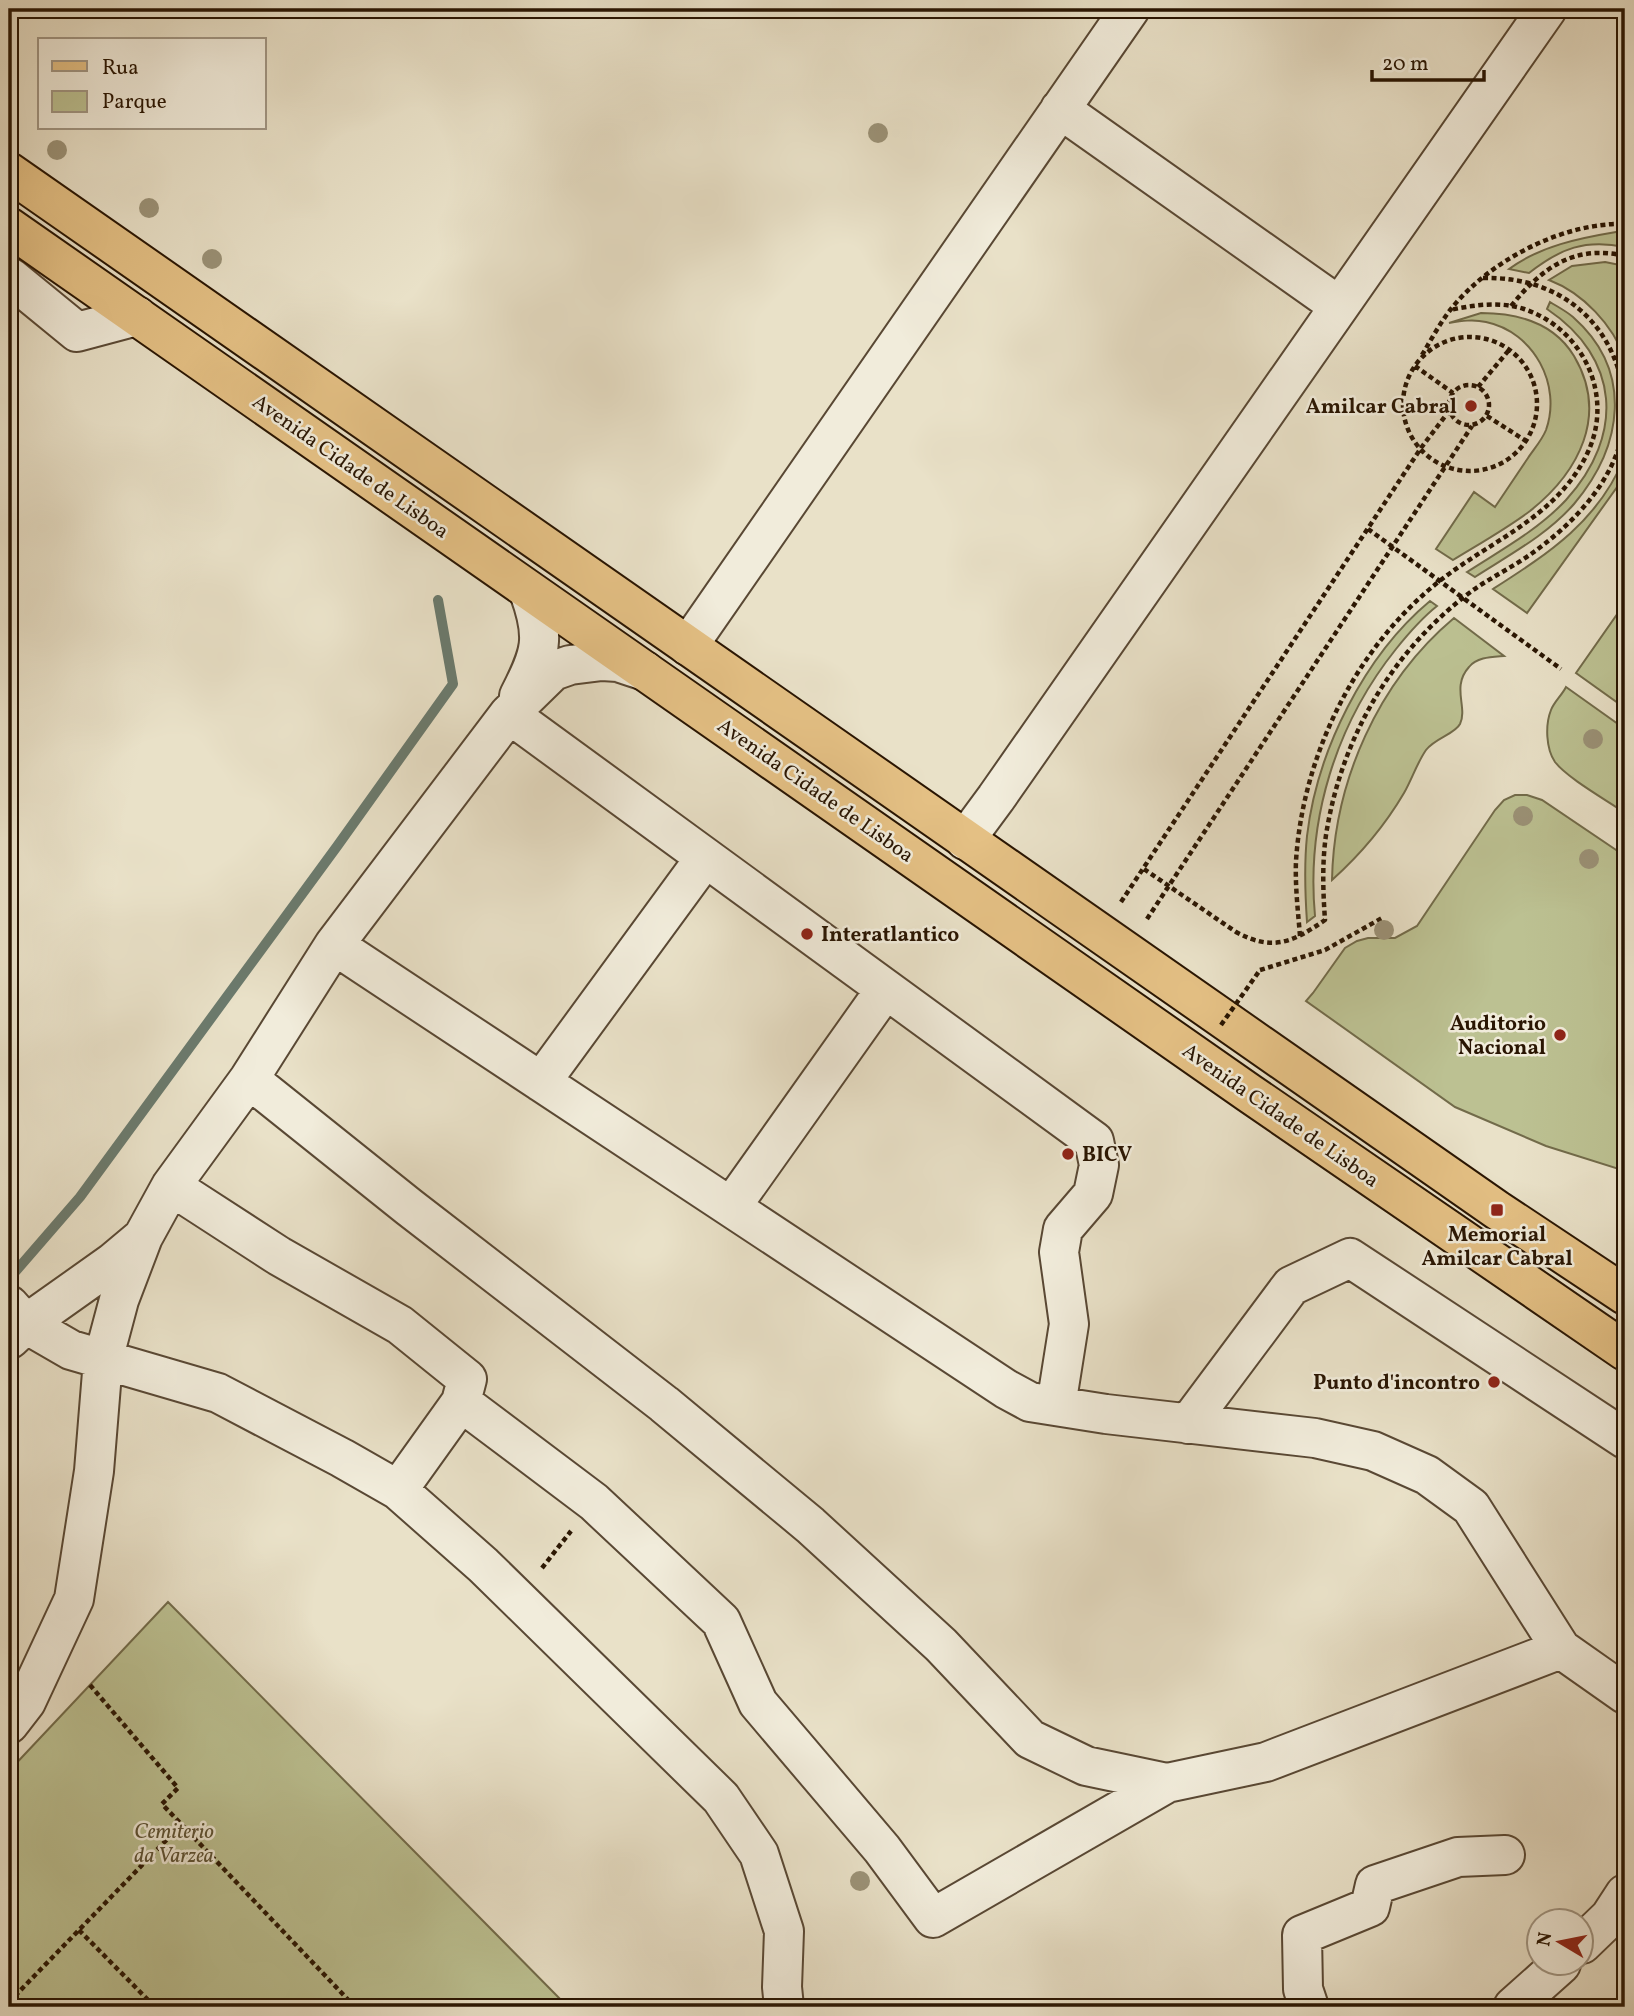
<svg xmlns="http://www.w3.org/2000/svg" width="1634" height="2016" font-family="Vollkorn,serif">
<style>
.green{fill:#bcc192;stroke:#726b4a;stroke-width:2}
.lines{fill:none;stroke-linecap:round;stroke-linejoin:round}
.stream{stroke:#6b7a6d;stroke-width:10}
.minor-casing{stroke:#594834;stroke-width:42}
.major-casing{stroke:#291502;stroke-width:42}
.path{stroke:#291502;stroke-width:4.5;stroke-dasharray:5 3.5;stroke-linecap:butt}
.minor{stroke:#f1ecdb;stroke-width:38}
.major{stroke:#e4c084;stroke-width:38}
.path-bridge{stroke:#291502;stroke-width:4.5;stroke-dasharray:5 3.5;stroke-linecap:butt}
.tree{fill:#9b9277}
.poi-dot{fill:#8f2418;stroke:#f1ecdb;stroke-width:2.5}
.labels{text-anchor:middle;stroke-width:5;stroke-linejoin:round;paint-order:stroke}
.poi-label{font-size:21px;font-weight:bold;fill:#291502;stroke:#f1ecdb;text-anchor:end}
.street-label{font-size:21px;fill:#291502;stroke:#f1ecdb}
.park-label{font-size:21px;font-style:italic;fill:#5c5134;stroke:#f1ecdb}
</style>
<rect width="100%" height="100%" fill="#e9e1c8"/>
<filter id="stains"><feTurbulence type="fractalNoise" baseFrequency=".00286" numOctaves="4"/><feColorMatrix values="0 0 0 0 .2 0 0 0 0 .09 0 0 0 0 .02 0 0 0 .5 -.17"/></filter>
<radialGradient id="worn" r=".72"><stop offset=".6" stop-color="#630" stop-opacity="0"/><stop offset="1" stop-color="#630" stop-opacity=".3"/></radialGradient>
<path class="green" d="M1616,232H1625V247C1585,239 1561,248 1529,273L1509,269C1540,246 1580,238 1616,232Z
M1605,262L1625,266V359C1613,325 1583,293 1549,280L1572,266Z
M1550,302C1558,307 1566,311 1573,317C1634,371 1623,446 1574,504C1547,535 1509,555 1475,577L1467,572C1501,550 1538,530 1566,500C1625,435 1620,358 1547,309Z
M1481,313C1517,313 1554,323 1574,356C1609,415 1579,472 1530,511C1506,529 1479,544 1453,560L1436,549L1474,492L1495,507C1506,491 1517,474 1528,458C1534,449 1542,440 1546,430C1562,385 1534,332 1486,322C1473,319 1461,321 1449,323Z
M1625,456V476L1527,613L1493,589C1549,553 1599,521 1625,456Z
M1430,601L1437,606C1422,618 1408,634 1396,649C1336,724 1306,820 1315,916L1307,922C1305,893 1304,865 1307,836C1317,751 1364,656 1430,601Z
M1625,603V708L1576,673Z
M1454,618L1504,656C1492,657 1477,657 1469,667C1451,687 1468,707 1460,724C1455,734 1435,738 1426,750C1417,763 1412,779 1404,793C1384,827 1361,854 1332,880C1334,781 1378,682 1454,618Z
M1566,687L1625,729V813C1608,801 1567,778 1555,762C1546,749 1545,725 1551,710C1554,702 1562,695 1566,687Z
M1515,795H1527L1542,800L1625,856V1171L1546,1146L1455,1107L1306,1001L1313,993L1345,948L1357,941L1368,938H1395L1417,926L1495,810L1504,800Z
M168,1602L568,2007H9V1771Z"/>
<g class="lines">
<path class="stream" d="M15,1272L80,1197L338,845L453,684L438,600"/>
<g class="minor-casing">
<path id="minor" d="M1060,109L1339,306
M11,278L77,332L137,316
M688,646L1130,9
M519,696C541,653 546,638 529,592
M509,714L1094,1141L1099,1165L1093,1194L1063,1229L1059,1252L1069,1324L1056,1406
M965,840L996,798L1547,9
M334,945L1006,1389L1030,1402L1106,1414L1315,1438L1373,1451L1427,1475L1471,1507L1561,1649L1625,1694
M249,1079L409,1207L664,1404L810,1525L941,1645L1030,1739L1086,1766L1167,1783
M541,1082L705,858
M171,1186L279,1256L400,1325L467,1379L461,1402L594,1502L721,1621L758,1703L882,1849L933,1918L1167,1783L1266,1762L1561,1649
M731,1207L885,990
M9,1305L26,1324L71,1350L218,1393L342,1458L398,1490L483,1565L721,1798L759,1854L784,1931L782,1987L784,2007
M10,1339L26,1324L112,1263L143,1237
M1188,1424L1291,1286L1350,1258L1625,1439
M398,1490L461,1402
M9,1724L26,1702L74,1599L94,1471L103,1360L119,1300L143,1237L171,1186L249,1079L334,945L509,714L553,671L570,665L602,661L618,662L645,671
M1582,1944L1610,1917L1625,1894
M1309,2007L1303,1989L1302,1935L1370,1907L1375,1885L1458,1857L1505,1855
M1513,2007L1561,1964"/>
</g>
<g class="major-casing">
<path id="major" d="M9,172L1497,1210L1625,1295
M9,227L1249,1093L1625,1351"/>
</g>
<path class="path" d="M1483,278C1561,276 1617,324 1625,402
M1511,306C1542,268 1574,244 1625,256
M1403 404a67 67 0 1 1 134 0a67 67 0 1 1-134 0Z
M1422,355C1431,340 1440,323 1451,309C1489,261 1563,222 1625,224
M1415,366L1453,393
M1449 405a20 20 0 1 1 40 0a20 20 0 1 1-40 0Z
M1478,387L1509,350
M1487,416L1526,441
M1368,529L1561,669
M1144,869L1236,932C1273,952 1293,942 1325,920C1323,892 1322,863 1326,835C1341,740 1389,656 1464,597C1485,580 1510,569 1531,554C1569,527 1606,490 1620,444C1623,436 1624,427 1625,418
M1121,902L1421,448L1449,411
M1147,919L1472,426
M1300,936C1298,911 1295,886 1296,861C1303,750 1361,636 1453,571C1502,536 1559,512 1587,454C1615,397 1584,329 1524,309C1500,301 1474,305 1450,310
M1260,970L1325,950L1382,918
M542,1568L571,1531
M90,1685L178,1788L162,1804L355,2007
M79,1930L155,2007
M9,2002L181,1825"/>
<use href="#minor" class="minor"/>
<use href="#major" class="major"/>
<path class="path-bridge" d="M1221,1025L1260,970"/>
</g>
<g class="tree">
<circle cx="878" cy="133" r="10"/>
<circle cx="57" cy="150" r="10"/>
<circle cx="149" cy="208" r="10"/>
<circle cx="212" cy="259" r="10"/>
<circle cx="1593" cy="739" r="10"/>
<circle cx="1523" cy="816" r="10"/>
<circle cx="1589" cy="859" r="10"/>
<circle cx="1384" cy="930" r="10"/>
<circle cx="860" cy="1881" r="10"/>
</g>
<g class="poi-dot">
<circle cx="1471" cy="406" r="7"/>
<circle cx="807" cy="934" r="7"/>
<circle cx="1560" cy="1035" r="7"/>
<circle cx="1068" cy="1154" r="7"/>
<rect x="1490" y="1203" width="14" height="14" rx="3.5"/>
<circle cx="1494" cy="1382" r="7"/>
</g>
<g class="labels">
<g class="poi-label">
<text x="1457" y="413">Amilcar Cabral</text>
<text x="821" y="941" text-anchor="start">Interatlantico</text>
<text x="1546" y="1030">Auditorio<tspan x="1546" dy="24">Nacional</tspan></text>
<text x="1082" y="1161" text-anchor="start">BICV</text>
<text x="1497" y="1241" text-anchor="middle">Memorial<tspan x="1497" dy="24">Amilcar Cabral</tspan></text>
<text x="1480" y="1389">Punto d'incontro</text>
</g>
<g class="street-label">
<text transform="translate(351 466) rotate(35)" y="7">Avenida Cidade de Lisboa</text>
<text transform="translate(816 790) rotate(35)" y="7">Avenida Cidade de Lisboa</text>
<text transform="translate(1281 1115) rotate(35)" y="7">Avenida Cidade de Lisboa</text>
</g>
<g class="park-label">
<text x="174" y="1838">Cemiterio<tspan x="174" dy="24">da Varzea</tspan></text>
</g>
</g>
<rect width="1634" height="2016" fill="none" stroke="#e9e1c8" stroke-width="35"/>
<rect x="10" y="10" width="1613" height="1995" fill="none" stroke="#291502" stroke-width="3.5"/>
<rect x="18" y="18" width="1599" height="1981" fill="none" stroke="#291502" stroke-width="2"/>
<rect x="38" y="38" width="228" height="91" fill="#f1ecdb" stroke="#a19684" stroke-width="2"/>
<rect x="52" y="61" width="35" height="10" fill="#e4c084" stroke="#a19684" stroke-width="2"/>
<text x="102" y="74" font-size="21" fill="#291502">Rua</text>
<rect x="52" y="91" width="35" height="21" fill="#bcc192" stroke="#a19684" stroke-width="2"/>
<text x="102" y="108" font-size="21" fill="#291502">Parque</text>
<g transform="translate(1560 1942) rotate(280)"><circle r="33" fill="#f1ecdb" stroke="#a19684" stroke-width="2"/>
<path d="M0-5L12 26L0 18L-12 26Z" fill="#8f2418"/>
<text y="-10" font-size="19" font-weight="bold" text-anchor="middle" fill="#291502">N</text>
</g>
<path d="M1372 70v10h112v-10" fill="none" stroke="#291502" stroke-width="3.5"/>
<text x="1382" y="70" font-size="21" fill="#291502" stroke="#f1ecdb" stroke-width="5" paint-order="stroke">20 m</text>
<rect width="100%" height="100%" filter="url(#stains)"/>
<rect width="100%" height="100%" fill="url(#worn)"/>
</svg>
